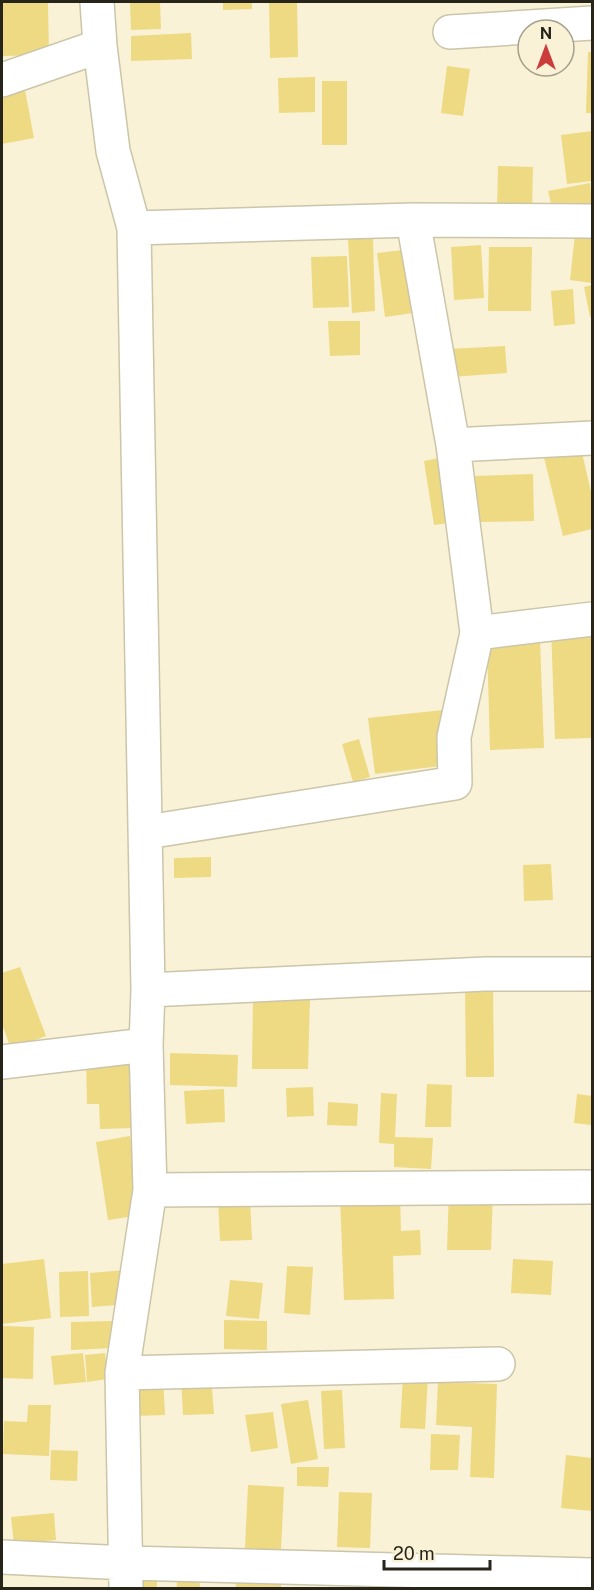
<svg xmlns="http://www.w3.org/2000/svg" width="594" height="1590" font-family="'Public Sans',sans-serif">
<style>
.building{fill:#eeda82}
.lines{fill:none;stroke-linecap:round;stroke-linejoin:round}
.street-casing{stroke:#cbc5aa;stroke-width:36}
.street{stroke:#fff;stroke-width:33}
</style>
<rect width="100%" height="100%" fill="#f9f2d7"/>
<path class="building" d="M2,2H48L49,55L2,56Z
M130,2H160L161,29L131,30Z
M223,2H252V9L223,10Z
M269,2H297L298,57L270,58Z
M191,33L192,59L131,61V36Z
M588,52H592V113H586Z
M447,66L470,69L463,116L441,113Z
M315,77V112L279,113L278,78Z
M322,81H347V145H322Z
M25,90L34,138L2,144V95Z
M592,131V181L567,184L561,135Z
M498,166L533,167L532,211L497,210Z
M590,183L592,204L553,212L548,191Z
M575,234L592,236V283L570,280Z
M373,238L375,311L352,313L348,239Z
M481,245L484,298L454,300L451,247Z
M489,247H532L531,311H488Z
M412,249L420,312L385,317L377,253Z
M347,256L349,307L313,308L311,257Z
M592,285V317H590L584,287Z
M573,289L575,324L554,326L551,291Z
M328,321H360V355L330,356Z
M505,346L507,373L451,377L449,349Z
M580,444L592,496V529L563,536L543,453Z
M444,457L455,522L434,525L424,461Z
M533,474L534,521L477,522L475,476Z
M592,627V738L555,739L551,628Z
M540,640L544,748L490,750L487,641Z
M443,710L449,765L375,774L368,718Z
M359,739L370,777L353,782L342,744Z
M211,857V877L174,878V858Z
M551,864L553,900L524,901L523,865Z
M20,967L46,1036L11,1049L2,1024V973Z
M465,985H493L494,1077H466Z
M253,997H310L308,1069H252Z
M170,1053L238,1055L237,1087L170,1085Z
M133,1060L135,1128L100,1129L99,1104H87L86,1061Z
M427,1084L452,1085L451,1127H425Z
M313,1087L314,1116L287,1117L286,1088Z
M224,1089L225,1122L186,1124L184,1091Z
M381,1093L397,1094L395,1137L433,1138L431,1169L394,1167V1144L379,1143Z
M577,1094L592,1096V1125L574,1123Z
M328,1102L358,1104L357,1126L327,1125Z
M130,1136L141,1215L108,1220L96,1142Z
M449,1190L493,1191L491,1250H447Z
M400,1195L401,1231L420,1230L421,1255L393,1256L394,1299L344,1300L340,1197Z
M250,1199L252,1240L220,1241L218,1201Z
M44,1259L51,1318L2,1324V1264Z
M513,1259L553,1261L551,1295L511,1293Z
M287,1266L313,1267L310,1315L284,1313Z
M126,1270L128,1304L92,1307L90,1273Z
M88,1271L89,1316L60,1317L59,1272Z
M230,1280L263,1283L259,1319L226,1316Z
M224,1320L267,1321V1350L224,1349Z
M112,1321L113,1348L71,1350V1322Z
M2,1326L34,1327L33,1379L2,1378Z
M83,1353L86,1382L54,1385L51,1356Z
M105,1353L108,1379L87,1382L85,1355Z
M403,1375L428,1376L425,1429L400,1428Z
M211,1376L214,1414L183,1415L181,1377Z
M163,1377L165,1415L134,1416L132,1379Z
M438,1382L497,1384L494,1478L470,1477L472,1427L436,1425Z
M342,1390L345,1448L324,1449L321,1391Z
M308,1400L318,1459L291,1464L281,1404Z
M28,1405H51L49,1456L3,1454L4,1421L27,1422Z
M273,1412L278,1448L251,1452L245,1415Z
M431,1434L460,1435L458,1470H430Z
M51,1450L78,1451L77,1481L50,1480Z
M566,1455L592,1458V1511L561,1508Z
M297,1467H329L328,1487L297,1486Z
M248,1485L284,1487L281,1550L245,1548Z
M339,1492L372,1493L370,1548L337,1547Z
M54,1513L56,1540L14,1544L11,1517Z
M199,1567L200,1588H177L176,1568Z
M131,1571H157V1588H132Z
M281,1572V1588H236L235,1573Z"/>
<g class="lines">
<g class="street-casing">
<path id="street" d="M97,2L100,46L113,151L134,228L413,220L453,445L592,438
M450,32L592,23
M2,80L100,46
M413,220L592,221
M134,228L148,990L485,974H592
M453,445L477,633L592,619
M147,832L455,783L454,737L477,633
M2,1062L146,1045
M150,1190L592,1187
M122,1373L498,1364
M2,1557L127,1563L592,1575
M126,1588L122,1373L150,1190L146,1045L148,990"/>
</g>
<use href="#street" class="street"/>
</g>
<rect width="594" height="1590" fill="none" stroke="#27251a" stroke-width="6"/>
<g transform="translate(546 48)"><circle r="28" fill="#f9f2d7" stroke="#a5a08b" stroke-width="1.5"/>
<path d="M0-4.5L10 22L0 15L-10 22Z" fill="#cb3c3d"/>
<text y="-9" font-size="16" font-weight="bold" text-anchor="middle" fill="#27251a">N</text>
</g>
<path d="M384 1560v9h106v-9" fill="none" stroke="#27251a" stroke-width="3"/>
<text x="393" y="1560" font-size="18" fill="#27251a" stroke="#f9f2d7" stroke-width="4.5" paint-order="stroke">20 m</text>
</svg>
